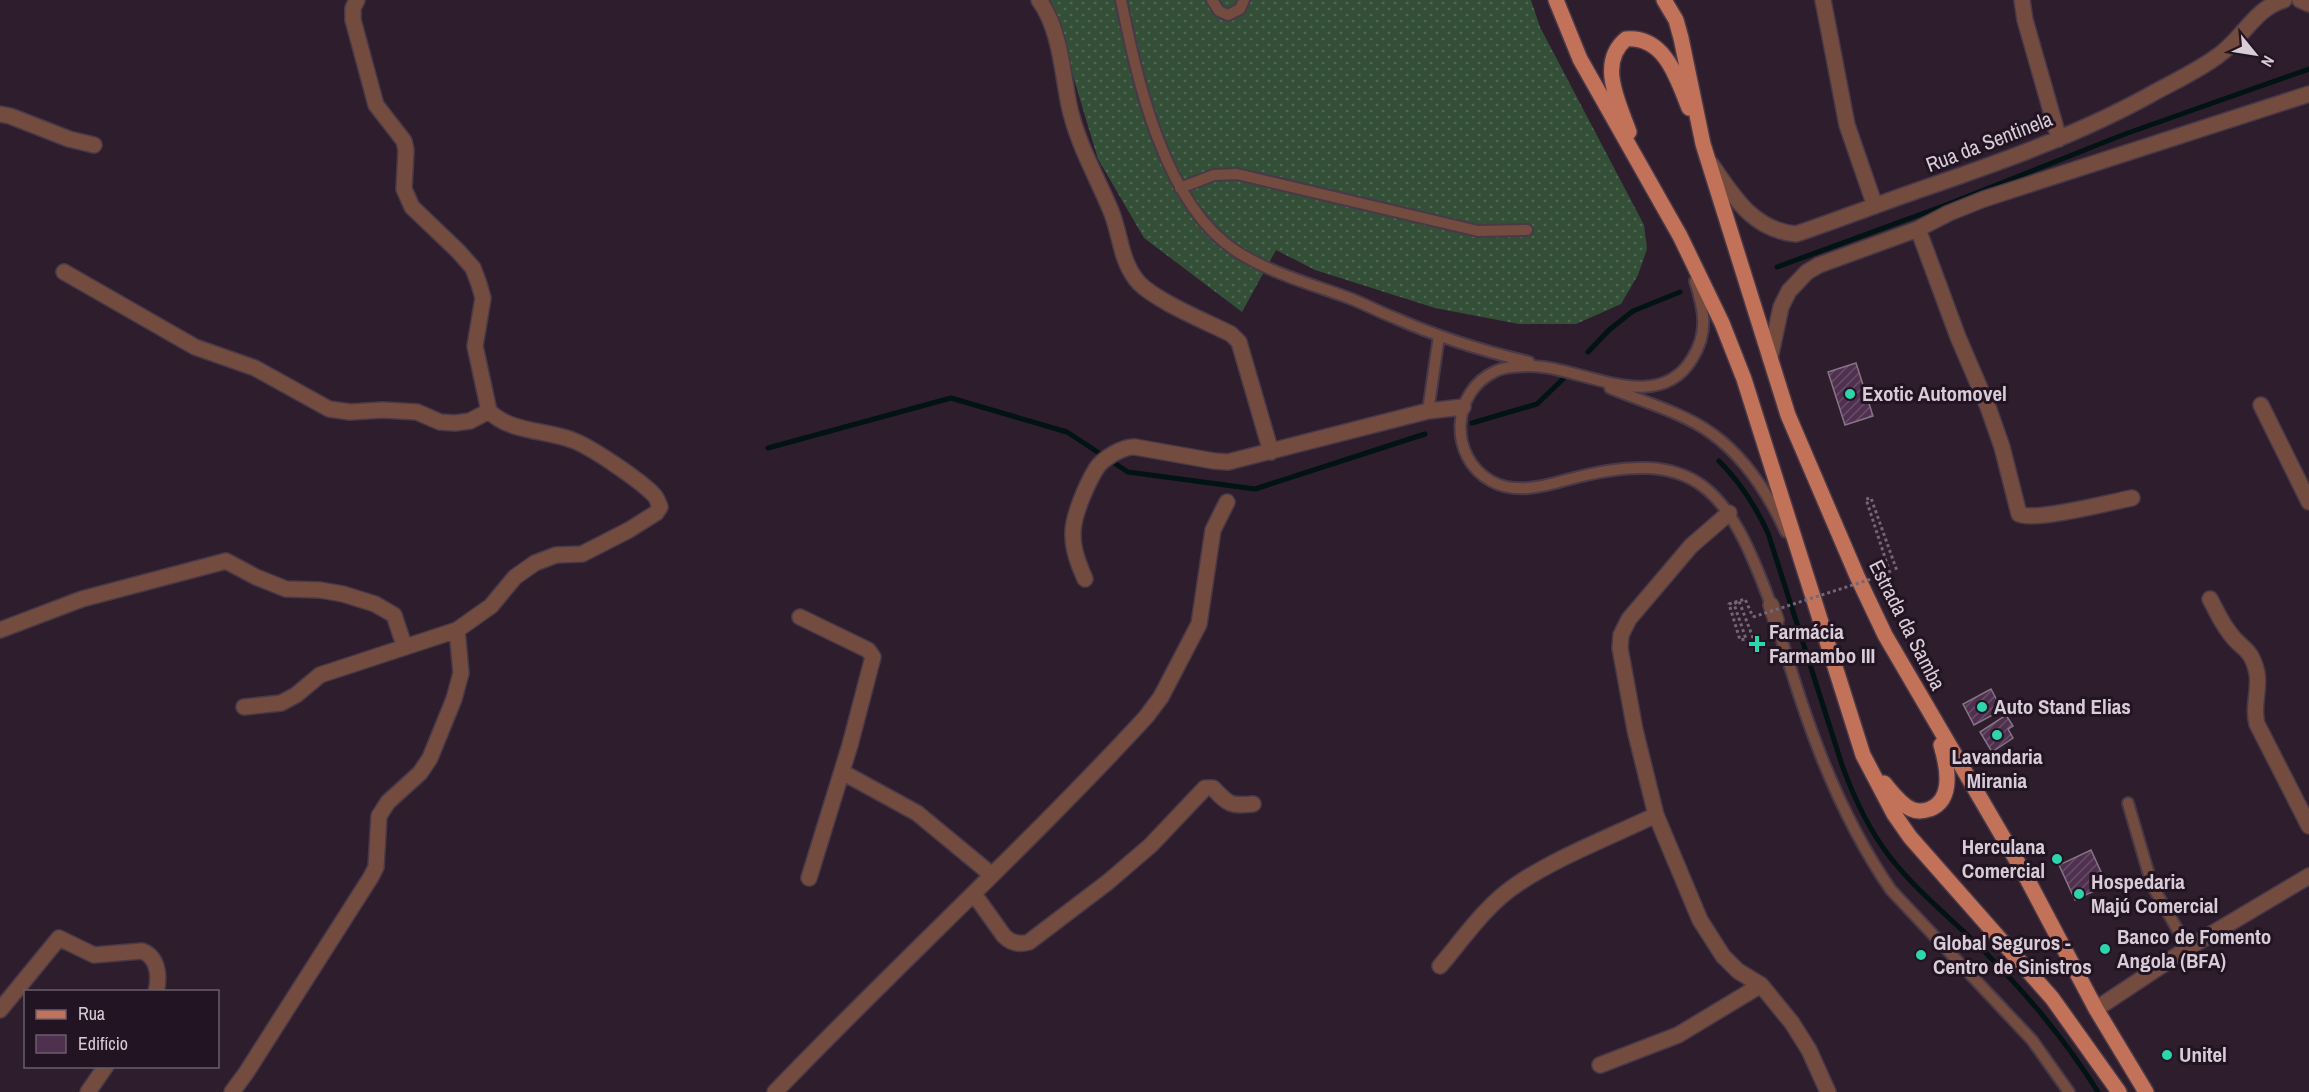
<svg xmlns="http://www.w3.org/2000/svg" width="2309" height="1092" font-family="'Archivo Narrow',sans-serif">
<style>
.grass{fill:url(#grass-dots)}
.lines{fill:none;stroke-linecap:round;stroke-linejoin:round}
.stream{stroke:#011313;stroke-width:5}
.building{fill:url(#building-hatch);stroke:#877487;stroke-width:1.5}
.lane-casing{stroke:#483948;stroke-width:14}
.street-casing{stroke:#483948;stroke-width:18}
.primary-casing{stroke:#483948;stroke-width:18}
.path{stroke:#746674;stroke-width:3;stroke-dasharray:3 3;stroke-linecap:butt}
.lane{stroke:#734c3f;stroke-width:10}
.street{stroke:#734c3f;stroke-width:15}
.primary{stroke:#c17258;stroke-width:15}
.path-bridge{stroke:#746674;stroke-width:3;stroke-dasharray:3 3;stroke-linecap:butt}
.poi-dot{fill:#2cd5ab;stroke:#231423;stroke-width:2}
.labels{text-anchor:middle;stroke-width:6;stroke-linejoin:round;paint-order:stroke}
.street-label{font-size:21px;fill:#d8cdd7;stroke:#231423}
.poi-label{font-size:21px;font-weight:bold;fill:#d8cdd7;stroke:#231423;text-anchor:start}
</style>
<defs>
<pattern id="grass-dots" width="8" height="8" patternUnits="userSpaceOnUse" patternTransform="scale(1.5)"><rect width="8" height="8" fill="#344f38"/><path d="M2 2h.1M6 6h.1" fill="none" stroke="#516754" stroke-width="1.8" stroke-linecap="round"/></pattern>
<pattern id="building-hatch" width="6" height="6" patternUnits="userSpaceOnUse" patternTransform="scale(1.5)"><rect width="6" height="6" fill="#4f304f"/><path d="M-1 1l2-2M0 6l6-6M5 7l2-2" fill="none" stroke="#684d68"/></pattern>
</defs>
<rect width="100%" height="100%" fill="#2d1d2d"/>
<path class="grass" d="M1050,0H1531L1540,27L1644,225L1647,249L1638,275L1621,304L1576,324H1519L1435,308L1315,270L1276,250L1242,312L1144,238L1098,159Z"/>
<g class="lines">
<path class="stream" d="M1777,267L1946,205L2125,134L2309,69
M1588,352L1609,330L1633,311L1680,292
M1472,423L1537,404L1563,379
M768,448L951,398L1067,432L1128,472L1255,489L1425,434
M1719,461C1741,483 1755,505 1768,533L1842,765C1854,798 1868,829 1890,857C1917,892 1953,920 1984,951C2026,993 2066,1041 2098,1092"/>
</g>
<path class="building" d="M1856,363L1873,416L1845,425L1828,372Z
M1991,689L2002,710L1974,725L1963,704Z
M2006,715L2013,726L2008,729L2013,738L1992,752L1980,732Z
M2091,850L2107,885L2075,900L2059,865Z"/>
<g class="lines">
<g class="lane-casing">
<path id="lane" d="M1121,0C1137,79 1164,204 1236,251C1270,273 1311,284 1349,298C1365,304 1379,312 1395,318C1438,337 1483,351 1529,362
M1212,0L1219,11L1228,15L1240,9L1244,0
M1180,188L1214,175L1237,174L1478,231L1527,230
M1695,281C1704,310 1709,332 1692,359C1656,418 1577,364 1527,366C1517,367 1506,366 1496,371C1451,391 1448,457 1491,481C1514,494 1542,487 1566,480C1698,444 1728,489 1771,605
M1610,388C1643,402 1682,412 1711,433C1745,457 1769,495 1786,532
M1428,411L1439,336
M1776,620C1803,714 1835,809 1891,890L2032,1040L2069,1092
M2128,803L2152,885L2188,948"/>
</g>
<g class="street-casing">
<path id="street" d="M1039,0C1060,29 1062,70 1069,105C1077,143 1096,175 1111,211C1121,235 1120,262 1139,283C1158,302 1205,321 1231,334L1239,342L1271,452
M1823,0L1847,125L1875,206
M2022,0L2025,20L2059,139
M2300,0L2309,4
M0,114L10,116L69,139L94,145
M1711,164C1734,197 1753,230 1796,234C1837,220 1876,205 1916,191C1995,164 2075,136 2148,96C2171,83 2198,71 2219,55C2243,38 2255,8 2284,0
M1918,229L1958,337L1988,407L2002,447L2019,514C2035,522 2110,502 2132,498
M64,272L195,347L255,368L329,409L350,412L383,410L417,412L440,422L455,423L470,421L489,411
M1770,358L1781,307L1789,291L1807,272L1819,265L1918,229L1949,213L1984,199L2309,94
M2261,405L2309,502
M1729,513L1691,546L1629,619L1621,635L1620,648L1635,730L1656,815L1700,920L1723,956L1738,971L1761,985L1792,1023L1809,1050L1828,1092
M1085,579C1079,565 1073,551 1073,535C1072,517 1087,484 1096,469C1102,459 1123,446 1135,447L1214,461L1228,462L1428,411L1463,407
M2210,599C2216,610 2221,622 2229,632C2241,650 2251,646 2257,673C2260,691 2252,706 2257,724L2309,826
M1771,605L1776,620
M800,617L868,650L873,657L850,745L809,878
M0,630L82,599L226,561L256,577L286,589L320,590L343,594L375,604L394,615L404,645
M244,707L281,703L296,695L320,675L457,630L491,606L515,577L535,563L556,555L582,554L629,530L656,513L660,507C658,502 657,498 654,495C641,481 590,446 572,440C546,430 509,432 489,411L475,346L483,298L479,284L473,268L458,251L412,207L404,189L406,150L404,141L376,105L353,20V8L357,0
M842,772L917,813L992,875
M974,894L1004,936C1011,943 1019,945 1029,942L1108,882L1151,845L1205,788H1213C1229,805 1230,806 1253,804
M1440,966C1463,939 1486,905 1516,885C1555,858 1612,836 1656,815
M2096,1009L2188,948L2309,876
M0,1010L59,938L94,955L142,951C158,957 160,976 156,992
M1600,1065L1678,1035L1761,985
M88,1092L106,1066
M232,1092L246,1073L371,877L376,867L379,816L388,802L420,773L430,758L454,699L461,673L457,630
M775,1092C897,965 1027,846 1146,717L1161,697L1199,624L1213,530L1227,502"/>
</g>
<g class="primary-casing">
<path id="primary" d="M1556,0L1580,59L1680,236L1722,323L1744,379L1863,755L1894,814L1910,837L2052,998L2119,1092
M1664,0L1676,20L1681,38L1703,144L1788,415L1857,576L1885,635L2024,873L2096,1009L2146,1092
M1629,132C1619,103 1597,63 1626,39C1665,36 1677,78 1689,108
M1884,783C1891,791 1900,804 1911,809C1917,812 1924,811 1930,809C1955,799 1947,765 1941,745"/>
</g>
<path class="path" d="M1890,573L1866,499L1871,498L1897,571
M1753,638L1739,601L1734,604L1746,639L1740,640L1729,604L1745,599L1753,617"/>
<use href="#lane" class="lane"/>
<use href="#street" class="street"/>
<use href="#primary" class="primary"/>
<path class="path-bridge" d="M1753,617L1890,573"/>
</g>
<g class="poi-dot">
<circle cx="1850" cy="394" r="6"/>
<path d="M1754 635h6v6h6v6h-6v6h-6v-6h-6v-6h6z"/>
<circle cx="1982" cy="707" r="6"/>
<circle cx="1997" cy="735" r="6"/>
<circle cx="2057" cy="859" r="6"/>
<circle cx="2079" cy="894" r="6"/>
<circle cx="2105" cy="949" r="6"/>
<circle cx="1921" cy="955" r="6"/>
<circle cx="2167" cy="1055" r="6"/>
</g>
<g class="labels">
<g class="street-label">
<text transform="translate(1989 142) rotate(-21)" y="7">Rua da Sentinela</text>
<text transform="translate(1907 625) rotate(63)" y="7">Estrada da Samba</text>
</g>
<g class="poi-label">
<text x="1862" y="401">Exotic Automovel</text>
<text x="1769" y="639">Farmácia<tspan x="1769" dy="24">Farmambo III</tspan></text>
<text x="1994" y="714">Auto Stand Elias</text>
<text x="1997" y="764" text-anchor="middle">Lavandaria<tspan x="1997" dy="24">Mirania</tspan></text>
<text x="2045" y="854" text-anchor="end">Herculana<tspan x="2045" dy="24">Comercial</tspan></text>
<text x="2091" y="889">Hospedaria<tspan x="2091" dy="24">Majú Comercial</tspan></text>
<text x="2117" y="944">Banco de Fomento<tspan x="2117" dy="24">Angola (BFA)</tspan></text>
<text x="1933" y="950">Global Seguros -<tspan x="1933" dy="24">Centro de Sinistros</tspan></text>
<text x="2179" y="1062">Unitel</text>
</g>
</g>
<rect x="24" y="990" width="195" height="78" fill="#231423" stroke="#6b5e6b" stroke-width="1.5"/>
<rect x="36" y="1010" width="30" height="9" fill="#c17258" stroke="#6b5e6b" stroke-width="1.5"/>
<text x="78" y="1020" font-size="18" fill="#d8cdd7">Rua</text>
<rect x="36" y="1035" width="30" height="18" fill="#4f304f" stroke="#6b5e6b" stroke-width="1.5"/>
<text x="78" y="1050" font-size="18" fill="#d8cdd7">Edifício</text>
<g transform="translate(2255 54) rotate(120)" stroke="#231423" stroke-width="4.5" paint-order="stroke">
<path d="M0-4.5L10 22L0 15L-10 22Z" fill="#d8cdd7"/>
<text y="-9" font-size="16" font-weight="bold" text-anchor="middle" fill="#d8cdd7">N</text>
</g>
</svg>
